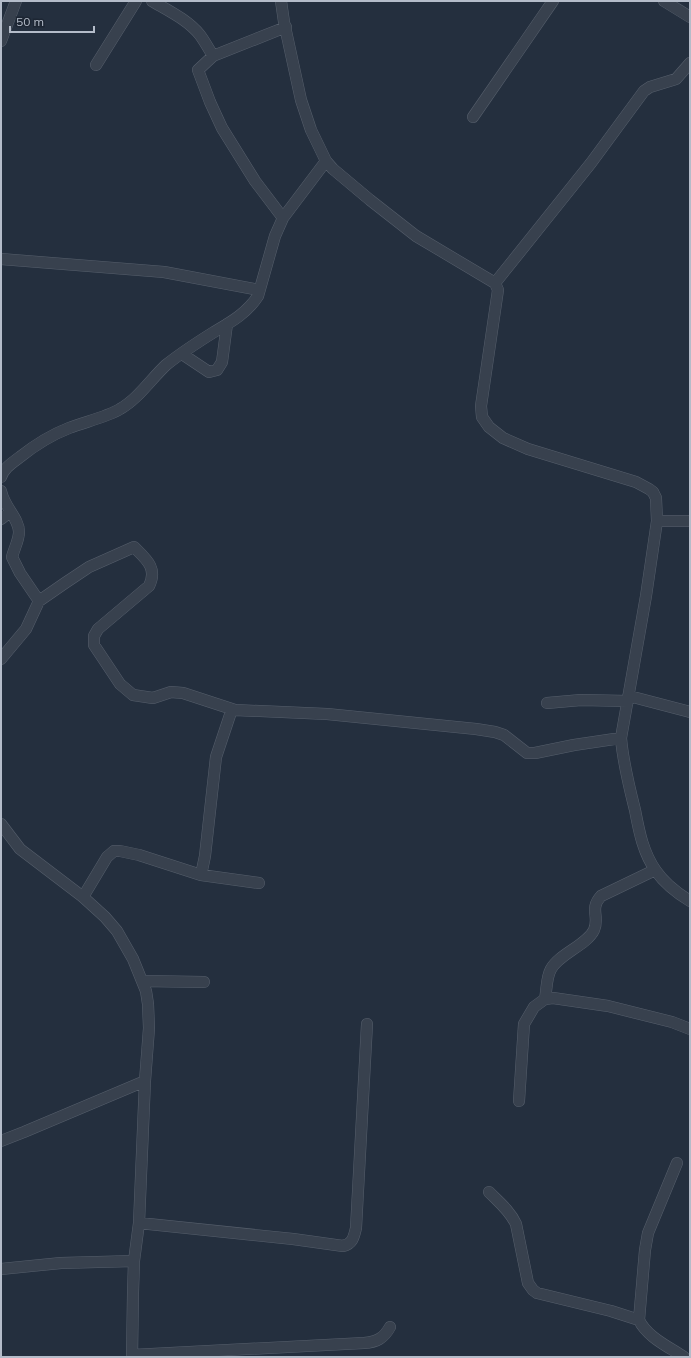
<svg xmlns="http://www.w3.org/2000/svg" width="691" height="1358" font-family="Mulish,sans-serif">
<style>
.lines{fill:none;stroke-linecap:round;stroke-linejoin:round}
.minor-casing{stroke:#565f6c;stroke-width:12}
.minor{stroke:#38414e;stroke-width:11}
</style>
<rect width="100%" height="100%" fill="#242f3e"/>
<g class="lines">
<g class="minor-casing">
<path id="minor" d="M152,1C169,11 188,20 200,35C205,42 209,49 213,56
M281,1L284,22L301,100L311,130L326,161L333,169L370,200L416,236L495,283L498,290L481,406L482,417L489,427L503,438L528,449L636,482L649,489L653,492L656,498L657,521L646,596L621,738C623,763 629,786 635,810C639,831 643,853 656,871C665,884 677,893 690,901
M664,1L690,17
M1,41L16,1
M96,65L136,1
M473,117L553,1
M283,218L255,181L222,128L210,102L198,70L213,56L286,27
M1,259L164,272L259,290
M495,283L591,163L644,91L650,87L676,79L690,63
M182,354L209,372L217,370L222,362L227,324
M1,477C4,468 12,463 20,457C35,445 51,435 69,428C84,422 107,417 120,409C138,399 151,379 166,365C181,353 198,342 214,332C231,322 247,313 258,296L275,236L283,218L326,161
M1,491C4,507 19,518 19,532C19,540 14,549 12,557L20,573L39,601L26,629L1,659
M1,519L10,512
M657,521H690
M39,601L65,583L89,567L134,547C146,559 158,568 149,586L98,629L94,636V645L120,684L133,695L153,698L171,692L183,693L235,710L327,714L476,729L495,732L504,735L527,753H535L574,745L621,738
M629,696L690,712
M547,703L581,700L628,701
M1,824L20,849L83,897L105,917L117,931L133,959L146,991L148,1004L149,1028L145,1081L139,1223L134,1261L133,1293L132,1357
M201,875L205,856L216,757L232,709
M83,897L107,857L114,851H120L139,855L201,875L259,883
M142,981L204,982
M545,999C547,989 546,978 551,969C559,954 587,945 594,930C600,917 589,909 601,896L655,870
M519,1101L524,1024L534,1007L545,999L553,998L608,1006L672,1022L690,1029
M1,1141L24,1132L145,1081
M677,1163L648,1233L645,1250L639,1320C647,1337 669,1347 684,1357
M489,1192C499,1202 510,1211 516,1224L528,1283L533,1290L537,1293L611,1311L639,1320
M139,1223L293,1239L343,1246C353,1244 354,1236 356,1228L367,1024
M1,1269L61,1263L134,1261
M132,1355L364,1343C377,1342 384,1338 390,1327"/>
</g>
<use href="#minor" class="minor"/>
</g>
<rect width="691" height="1358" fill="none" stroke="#b4bcc9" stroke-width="4"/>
<path d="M10 26v6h84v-6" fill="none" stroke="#b4bcc9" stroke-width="2"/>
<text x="16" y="26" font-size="12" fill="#b4bcc9" stroke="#1d2633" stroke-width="3" paint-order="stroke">50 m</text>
</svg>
